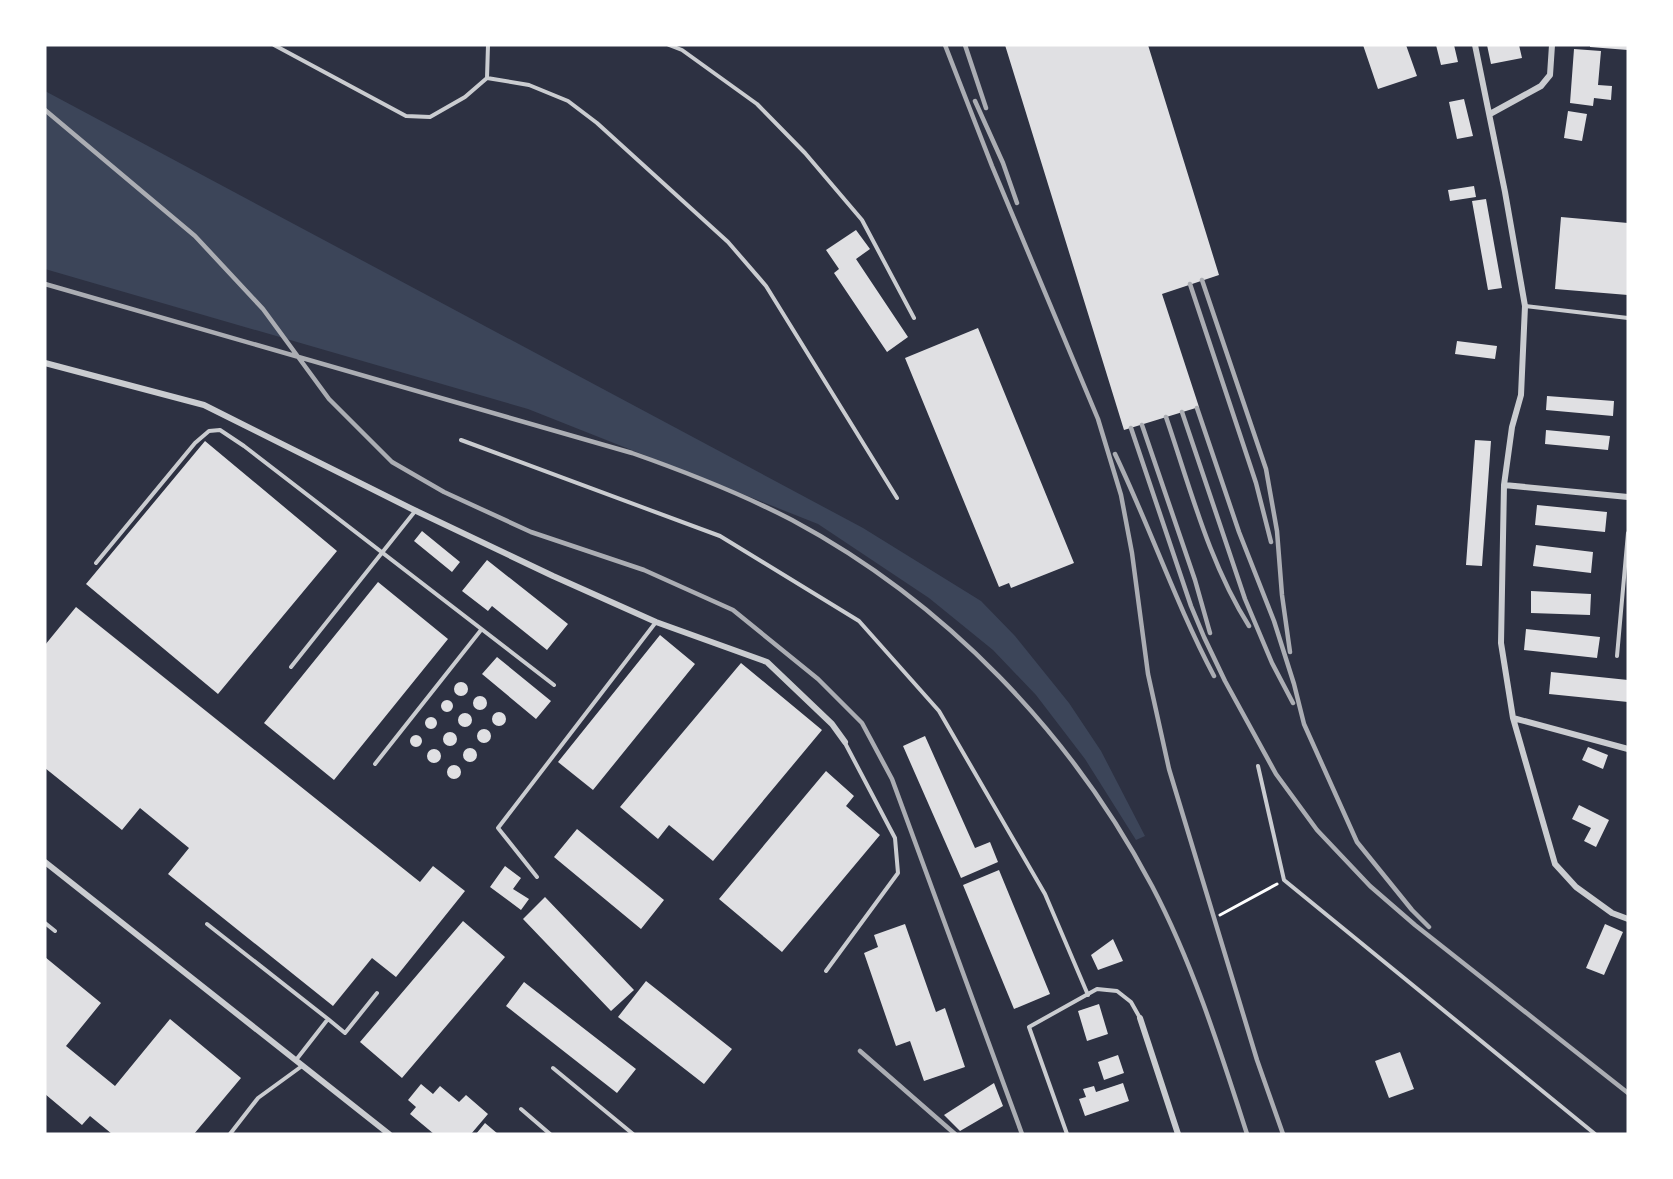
<svg xmlns="http://www.w3.org/2000/svg" width="1673" height="1179" font-family="'Noto Sans',sans-serif">
<style>
.green{fill:#3c4559}
.building{fill:#e0e0e3}
.lines{fill:none;stroke-linecap:round;stroke-linejoin:round}
.path{stroke:#fff;stroke-width:3}
.service{stroke:#caccd0;stroke-width:4}
.minor{stroke:#caccd0;stroke-width:6}
.rail{stroke:#abadb3;stroke-width:4.5}
</style>
<rect width="100%" height="100%" fill="#2d3142"/>
<path class="green" d="M45,91L863,528L981,601L1015,636L1069,703L1101,751L1145,836L1136,840L1085,759L1036,695L993,650L929,598L818,524L528,409L45,269Z"/>
<path class="building" d="M1005,45H1148L1219,275L1162,294L1199,407L1124,430Z
M1363,45H1406L1417,76L1378,89Z
M1436,45H1454L1458,62L1441,65Z
M1487,45H1519L1522,58L1491,64Z
M1590,45H1628V50L1590,47Z
M1574,49L1601,51L1598,85L1612,86L1611,100L1594,98L1593,106L1570,103Z
M1464,99L1473,136L1457,139L1449,102Z
M1568,111L1587,114L1582,141L1564,138Z
M1474,186L1476,197L1450,201L1448,190Z
M1486,199L1502,288L1488,290L1472,201Z
M1561,217L1628,223V295L1555,289Z
M856,230L870,249L856,259L908,337L887,352L834,273L839,269L826,250Z
M978,328L1074,563L1011,588L1009,583L999,587L905,358Z
M1457,341L1497,346L1495,359L1455,354Z
M1547,396L1614,401L1613,416L1546,410Z
M1546,430L1610,436L1608,450L1545,444Z
M1475,440L1491,441L1482,566L1466,565Z
M205,441L337,551L218,694L86,584Z
M1537,505L1607,512L1605,532L1535,525Z
M422,531L460,562L452,572L414,541Z
M1536,545L1593,552L1591,573L1533,566Z
M487,560L568,624L547,650L492,606L488,611L462,591Z
M378,582L448,639L334,780L264,723Z
M1531,591L1591,594L1590,615L1531,613Z
M76,607L420,882L433,866L465,891L396,977L372,958L333,1006L168,874L189,848L140,808L122,830L45,768V645Z
M1526,629L1600,637L1597,658L1524,650Z
M660,635L695,664L593,790L558,762Z
M497,657L551,701L536,719L482,674Z
M741,663L822,730L713,861L669,825L658,839L620,807Z
M1551,672L1628,680V702L1549,694Z
M454 689a7 7 0 1 1 14 0a7 7 0 1 1-14 0Z
M473 703a7 7 0 1 1 14 0a7 7 0 1 1-14 0Z
M441 706a6 6 0 1 1 12 0a6 6 0 1 1-12 0Z
M492 719a7 7 0 1 1 14 0a7 7 0 1 1-14 0Z
M458 720a7 7 0 1 1 14 0a7 7 0 1 1-14 0Z
M425 723a6 6 0 1 1 12 0a6 6 0 1 1-12 0Z
M477 736a7 7 0 1 1 14 0a7 7 0 1 1-14 0Z
M443 739a7 7 0 1 1 14 0a7 7 0 1 1-14 0Z
M410 741a6 6 0 1 1 12 0a6 6 0 1 1-12 0Z
M925,736L975,848L990,842L998,862L961,878L903,746Z
M1588,747L1608,755L1603,769L1582,760Z
M463 755a7 7 0 1 1 14 0a7 7 0 1 1-14 0Z
M427 756a7 7 0 1 1 14 0a7 7 0 1 1-14 0Z
M447 772a7 7 0 1 1 14 0a7 7 0 1 1-14 0Z
M826,771L854,796L846,806L880,835L782,952L719,899Z
M1579,805L1609,820L1596,847L1584,841L1591,828L1572,819Z
M577,829L664,900L641,929L554,857Z
M505,866L521,878L513,889L529,899L521,910L490,887Z
M999,870L1050,994L1014,1009L963,885Z
M545,897L634,990L611,1011L523,919Z
M463,921L505,957L402,1078L360,1042Z
M905,924L936,1012L945,1008L965,1067L924,1081L910,1041L896,1046L864,953L878,947L874,935Z
M1605,924L1623,932L1604,975L1586,968Z
M1113,939L1123,961L1098,970L1091,955Z
M45,957L101,1003L66,1046L115,1086L170,1019L241,1078L194,1134H112L90,1116L82,1125L45,1094Z
M646,981L732,1049L704,1084L618,1017Z
M524,982L636,1069L617,1093L506,1006Z
M1099,1004L1108,1034L1087,1041L1078,1011Z
M1400,1052L1414,1089L1389,1098L1375,1061Z
M1118,1055L1124,1073L1104,1080L1098,1062Z
M994,1083L1003,1106L960,1131L944,1115Z
M1123,1083L1129,1101L1085,1116L1079,1099L1086,1097L1083,1089L1094,1086L1096,1092Z
M421,1084L433,1094L440,1086L459,1102L466,1095L488,1114L471,1134H434L410,1114L416,1107L408,1100Z
M485,1123L498,1134H476Z"/>
<g class="lines">
<path class="path" d="M1220,915L1277,884"/>
<path class="service" d="M274,45L406,116L430,117L465,97L487,78L488,45
M669,45L682,50L757,104L805,153L862,220L914,318
M487,78L529,85L568,101L597,123L728,242L766,286L897,498
M1525,306L1628,318
M461,440L720,536L859,621L939,711L1045,894L1088,995
M96,563L195,443L209,431L220,430L244,446L554,685
M1617,656L1628,533
M291,667L416,510
M375,764L481,630
M1258,766L1284,880L1595,1134
M537,877L498,828L656,622
M45,923L55,931
M207,924L328,1019
M826,971L898,873L895,838L845,743
M296,1060L328,1019L345,1033L377,993
M553,1068L633,1134
M521,1109L550,1134
M230,1134L258,1098L302,1066
M1067,1134L1029,1027L1097,989L1117,991L1131,1002L1140,1018"/>
<path class="minor" d="M1475,45L1505,192L1525,306L1521,395L1512,427L1504,485L1501,643L1513,718L1555,864L1576,887L1612,913L1628,919
M1490,114L1541,86L1550,75L1552,45
M45,363L204,405L410,508L553,576L656,622L767,662L832,724L845,742
M1504,485L1628,497
M1513,718L1628,749
M45,862L389,1134
M1140,1018L1178,1134"/>
<path class="rail" d="M945,45L992,166L1098,419L1121,495L1132,553L1148,674L1169,769L1257,1060L1283,1134
M965,45L986,108
M975,101L1003,163L1017,203
M45,110L195,236L263,309L329,399L392,462L444,492L531,532L644,570L733,610L818,679L862,723L892,779L1022,1134
M1202,280L1266,469L1277,531L1282,595L1290,652
M45,284L632,453C686,472 740,493 792,520C945,602 1071,733 1152,886C1193,964 1220,1050 1247,1134
M1190,284L1256,483L1271,542
M1197,408L1239,532L1274,621L1294,684L1304,724L1357,842L1412,910L1429,927
M1182,412L1245,599L1272,663L1293,703
M1166,417C1190,487 1209,563 1249,626
M1142,425L1195,580L1210,633
M1131,428L1191,606L1204,637L1225,681L1276,774L1317,830L1370,886L1415,925L1628,1093
M1115,454C1150,527 1176,604 1214,676
M860,1051L955,1134"/>
</g>
<rect width="1673" height="1179" fill="none" stroke="#ffffff" stroke-width="93"/>
</svg>
